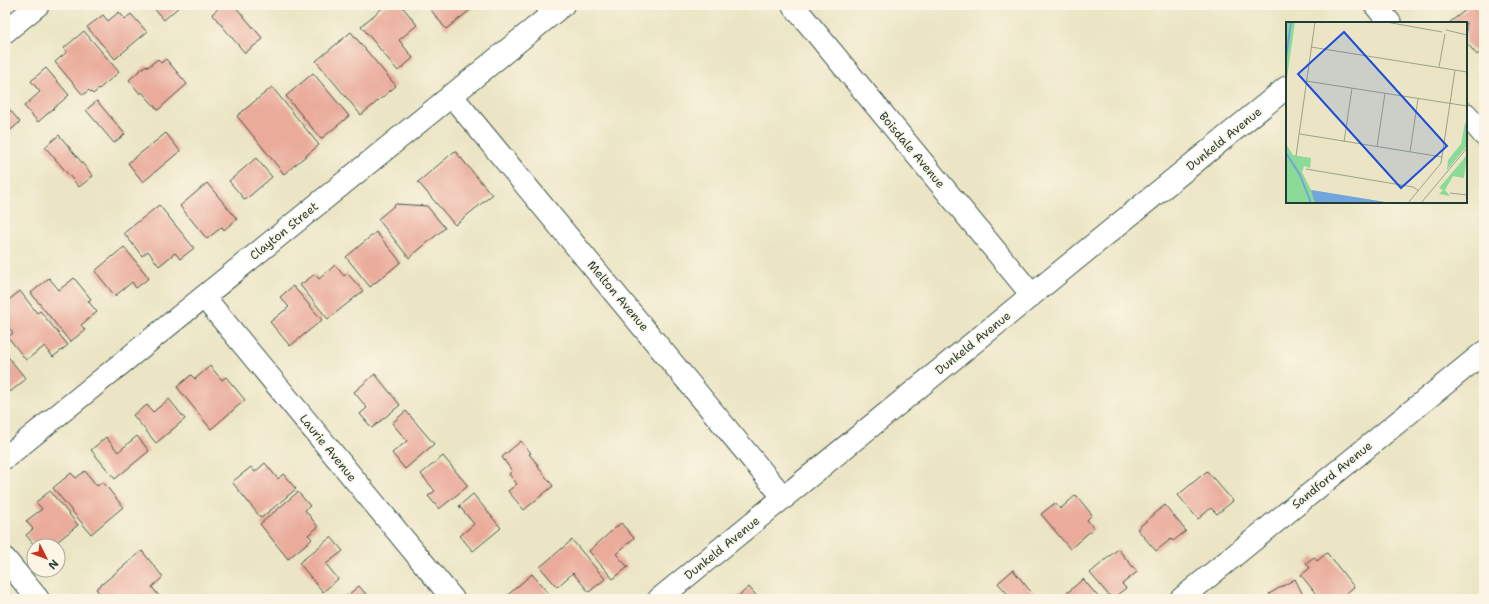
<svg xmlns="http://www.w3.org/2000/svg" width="1489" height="604" font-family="'Shantell Sans',sans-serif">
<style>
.building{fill:#eaab9b}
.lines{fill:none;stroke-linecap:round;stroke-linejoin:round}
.minor-casing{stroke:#3e564a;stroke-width:24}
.minor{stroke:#fff;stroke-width:22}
.labels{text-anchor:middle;stroke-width:3;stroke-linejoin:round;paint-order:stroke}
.street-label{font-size:12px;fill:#1f3d34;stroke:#fcf5e5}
.inset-river{fill:none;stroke:#72a5de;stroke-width:2}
.inset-road{fill:none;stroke:#99a28b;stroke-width:1}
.view{fill:#1d4ed8;fill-opacity:0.15;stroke:#1d4ed8;stroke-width:2}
.inset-edge{fill:none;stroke:#1f3d34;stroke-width:2}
</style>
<rect width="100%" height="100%" fill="#fcf5e5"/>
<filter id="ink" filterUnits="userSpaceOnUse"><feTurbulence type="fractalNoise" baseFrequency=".025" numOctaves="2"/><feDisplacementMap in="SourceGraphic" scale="8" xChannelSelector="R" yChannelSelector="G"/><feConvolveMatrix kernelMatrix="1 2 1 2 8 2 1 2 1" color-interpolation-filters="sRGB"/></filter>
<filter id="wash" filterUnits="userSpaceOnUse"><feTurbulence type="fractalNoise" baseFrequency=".012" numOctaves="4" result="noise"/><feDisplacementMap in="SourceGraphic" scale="16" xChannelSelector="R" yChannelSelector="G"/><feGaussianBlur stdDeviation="0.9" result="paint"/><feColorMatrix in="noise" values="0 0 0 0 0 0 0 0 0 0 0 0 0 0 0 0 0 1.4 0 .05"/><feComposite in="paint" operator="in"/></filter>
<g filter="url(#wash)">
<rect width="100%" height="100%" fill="#ebe5c5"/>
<g id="blocks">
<path class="building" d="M151,5H181L164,20Z
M222,5H234L263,39L245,53L212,14Z
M386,5H401L417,25L399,40L413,58L398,71L361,26Z
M427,5H472L474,7L446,29Z
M1472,5H1484V49L1477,55L1466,42V23H1449Z
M119,12L125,19L131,14L147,32L115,59L87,27L103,15L108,21Z
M84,31L119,72L93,94L89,90L83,95L55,62L67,52L64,48Z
M351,32L396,86L361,115L316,61Z
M158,59L161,63L166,59L187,84L158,110L142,92L140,94L129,80L146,65L148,67Z
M46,68L69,95L38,122L24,106L40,92L31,81Z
M313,73L349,116L321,139L286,96Z
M272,87L319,145L284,174L237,116Z
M97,101L125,134L114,143L86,110Z
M5,104L20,122L5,135Z
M166,133L180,151L143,182L128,163Z
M59,135L93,176L79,187L45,147Z
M455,151L492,195L455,225L418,182Z
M256,158L272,177L245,200L229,181Z
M207,183L237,219L224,230L222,227L207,239L180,206Z
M396,204L427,206L445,228L409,258L378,219Z
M159,205L194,248L180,259L175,253L159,266L148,251L142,256L124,233Z
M376,232L401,262L370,287L346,257Z
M124,247L149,278L136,288L132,282L115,296L95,271Z
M335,265L344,276L347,273L363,291L328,319L300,285L315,274L319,279Z
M49,278L59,290L74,278L91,299L88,301L97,312L81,325L85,330L70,342L31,293Z
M293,286L322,320L290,346L270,322L289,307L280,297Z
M20,291L37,313L40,311L68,345L53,357L45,346L26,360L8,337L13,333L5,323V303Z
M5,353L26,379L10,392L5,385Z
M210,366L222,380L226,377L245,400L211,429L177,387L191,375L195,379Z
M375,374L400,405L372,428L360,414L367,408L354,392Z
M169,399L185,419L156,443L133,415L147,405L153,412Z
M406,411L434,444L405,469L392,453L407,441L392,423Z
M137,436L149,451L115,479L91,450L106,437L118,452Z
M521,441L531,453L529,454L539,466L538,467L553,486L524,510L508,491L517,484L509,474L512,471L502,457Z
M443,456L468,486L439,509L428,496L435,491L421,474Z
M265,463L278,479L283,474L296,489L261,518L232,482L251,467L255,472Z
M85,471L97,486L103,482L123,507L91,534L53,488L71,473L76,478Z
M1207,471L1233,501L1217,514L1211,508L1198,519L1178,495Z
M50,491L78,525L52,546H35L26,535L33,529L26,521L42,509L36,502Z
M298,492L310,506L305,510L318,527L308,535L312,539L288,559L260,524Z
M473,494L501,528L473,551L460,536L474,524L459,506Z
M1076,495L1092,515L1087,520L1094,528L1070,549L1041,514L1055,503L1060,509Z
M1165,505L1186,531L1173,541L1171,539L1156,551L1137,529Z
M621,523L634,538L616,554L628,567L613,579L589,551Z
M331,537L343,551L326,564L338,579L323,592L299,563Z
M572,540L605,579L589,592L573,573L557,587L540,567Z
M1118,549L1137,572L1122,584L1126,588L1112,599L1090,573Z
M142,551L163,577L152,587L159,596L155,599H104L96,589Z
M1327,553L1354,587L1339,599H1320L1301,575L1310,568L1306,563L1314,557L1317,561Z
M1013,570L1037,599H1012L998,583Z
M532,574L553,599H503Z
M1083,579L1100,599H1060Z
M1295,579L1305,599H1272L1269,594Z
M359,586L370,599H343Z
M749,587L759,599H736V598Z"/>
</g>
</g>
<g filter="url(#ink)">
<use href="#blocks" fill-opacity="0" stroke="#3e564a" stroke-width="1"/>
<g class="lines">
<g class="minor-casing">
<path id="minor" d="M793,5L1032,295
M1375,5L1390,23
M5,32L38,5
M451,95L784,498
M1466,114L1484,135
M204,297L453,599
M5,458L563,5
M5,559L38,599
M659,599L1287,87
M1181,599L1484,352"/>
</g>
<use href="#minor" class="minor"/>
</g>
</g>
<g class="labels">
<g class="street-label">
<text transform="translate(1224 139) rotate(-39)" y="4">Dunkeld Avenue</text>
<text transform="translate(912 150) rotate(50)" y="4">Boisdale Avenue</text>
<text transform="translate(284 231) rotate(-39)" y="4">Clayton Street</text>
<text transform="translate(618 296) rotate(50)" y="4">Melton Avenue</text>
<text transform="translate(973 343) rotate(-39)" y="4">Dunkeld Avenue</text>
<text transform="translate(328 448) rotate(51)" y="4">Laurie Avenue</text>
<text transform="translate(1332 475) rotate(-39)" y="4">Sandford Avenue</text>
<text transform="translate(722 548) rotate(-39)" y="4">Dunkeld Avenue</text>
</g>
</g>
<g transform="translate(1286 22)">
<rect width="181" height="181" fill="#ebe5c5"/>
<path d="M0,0H9L0,63ZM179,101H181V124L161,148L162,138L175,122ZM0,122L7,133L25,136L24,146L18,144L16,150L25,168L105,181H0ZM181,133L178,156L167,154L159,168L164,174L153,172L157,168L153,166Z" fill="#8bda98"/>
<path d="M25,168L105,181H29Z" fill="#72a5de"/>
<path class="inset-river" d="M0,36L5,0M0,131L14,153L25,181"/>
<path class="inset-road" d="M100,0L156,10M160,8L181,13M25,25L181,50M153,45L159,12M20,59L181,84M14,112L156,135M58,120L66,66M91,125L99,71M124,130L132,77M10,134L29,0M20,147L127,165L133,169M164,171L181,173M122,181L155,141L169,48M135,181L181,126"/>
<path class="view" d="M58,10L161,124L115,166L12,52Z"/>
<rect width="181" height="181" class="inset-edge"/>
</g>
<rect width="1489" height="604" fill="none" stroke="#fcf5e5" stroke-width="20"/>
<g transform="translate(46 558) rotate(132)"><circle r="19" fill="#fcf5e5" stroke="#a4ab9e"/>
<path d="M0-3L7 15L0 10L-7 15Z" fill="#c8321e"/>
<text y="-6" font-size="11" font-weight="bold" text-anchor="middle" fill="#1f3d34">N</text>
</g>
</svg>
